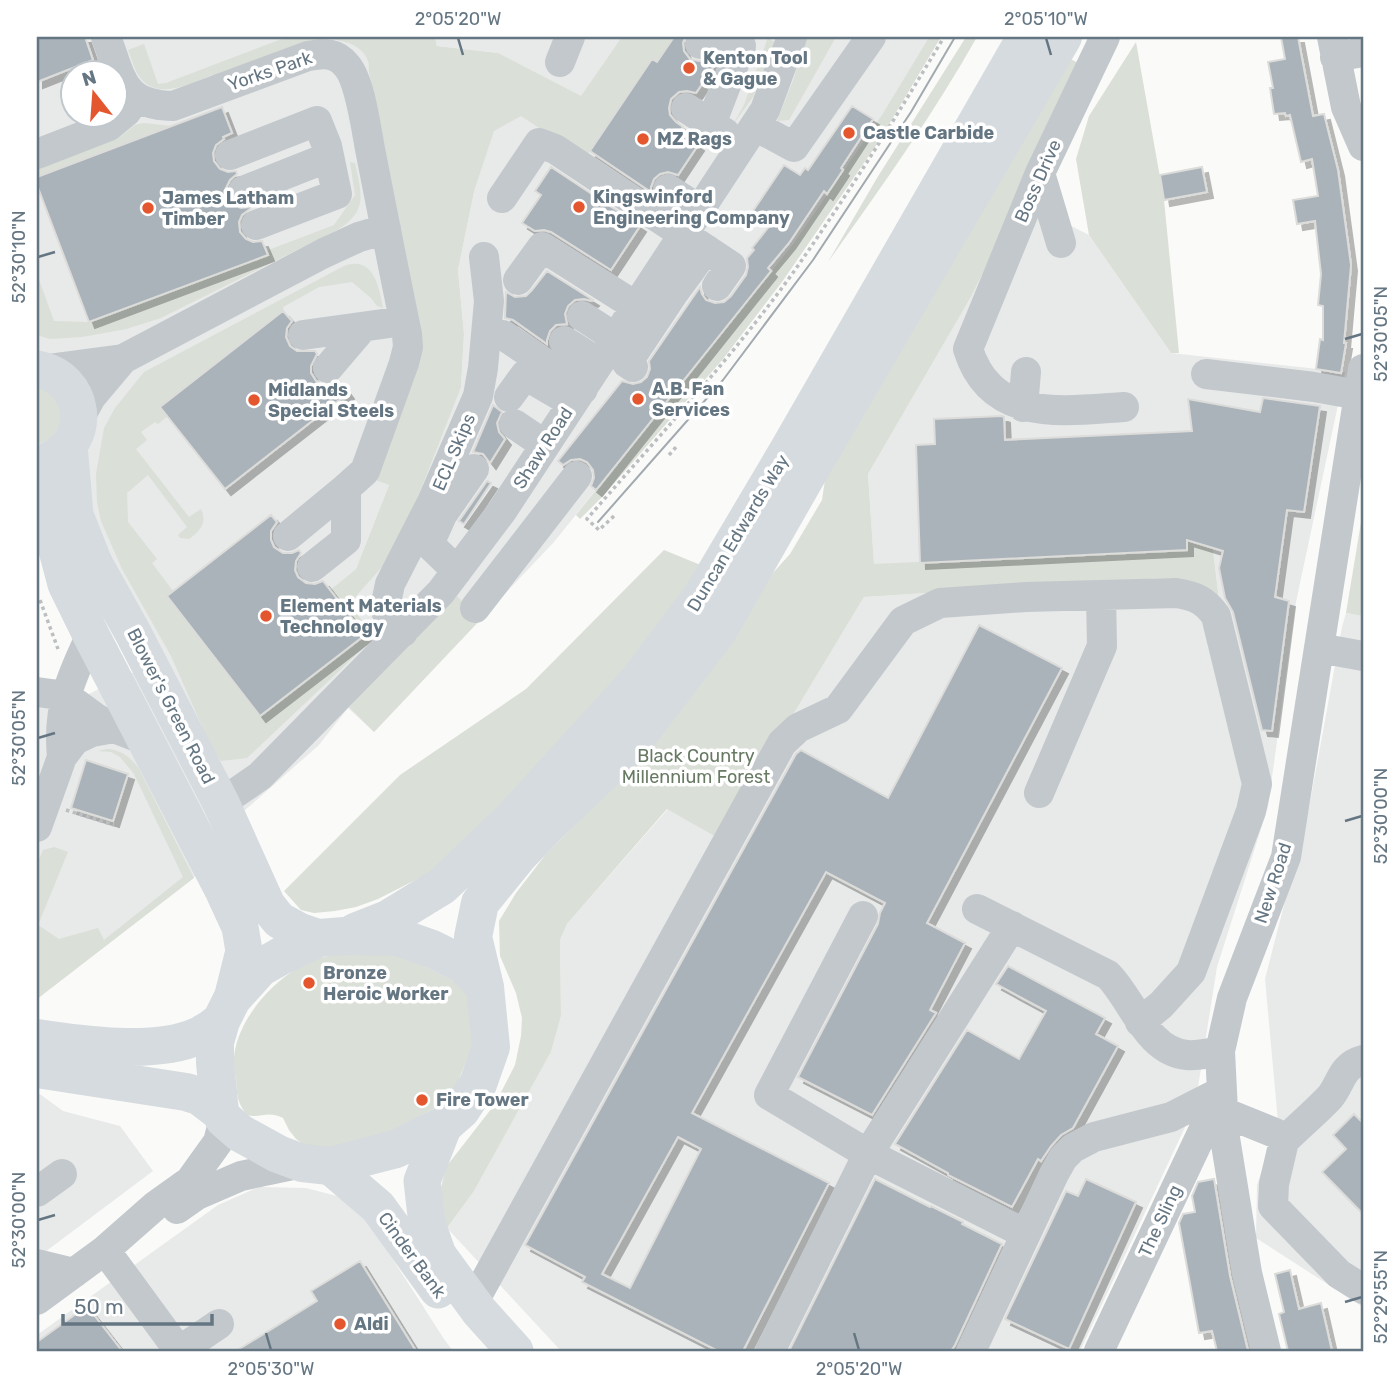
<svg xmlns="http://www.w3.org/2000/svg" width="1400" height="1388" font-family="Rubik,sans-serif">
<style>
.built{fill:#e8e9e9;fill-rule:evenodd}
.green{fill:#dadfd7}
.building{fill:#aab3b9;stroke:#dcdcda;stroke-width:2;fill-rule:evenodd;filter:url(#shadow)}
.lines{fill:none;stroke-linecap:round;stroke-linejoin:round}
.path{stroke:#bbbfc2;stroke-width:3.5;stroke-dasharray:3.5 3.5;stroke-linecap:butt}
.minor{stroke:#c3c8cc;stroke-width:30}
.major{stroke:#d6dbdf;stroke-width:37}
.highway{stroke:#d6dbdf;stroke-width:38}
.tram{stroke:#a2aab0;stroke-width:2}
.ticks{fill:none;stroke:#657683;stroke-width:2.5}
.poi-dot{fill:#e4572e;stroke:#fff;stroke-width:2.5}
.labels{text-anchor:middle;stroke-width:7;stroke-linejoin:round;paint-order:stroke}
.poi-label{font-size:18px;font-weight:bold;fill:#657683;stroke:#fff;text-anchor:start}
.street-label{font-size:18px;fill:#657683;stroke:#fff}
.park-label{font-size:18px;fill:#687a64;stroke:#fff}
.neatline{fill:none;stroke:#657683;stroke-width:2.5}
.ticks-label{font-size:18px;text-anchor:middle;fill:#657683}
</style>
<defs>
<filter id="shadow"><feDropShadow dx="6" dy="6" stdDeviation="0" flood-color="#0004"/></filter>
</defs>
<rect width="100%" height="100%" fill="#fafaf8"/>
<path class="built" d="M37,37H366L369,73L421,332L418,363L414,379L374,479L389,485L356,569L335,586L349,604L461,387L464,334L458,270L474,192L494,130L521,115L498,53L437,46L435,37H929L883,113L793,244L554,542L374,732L348,708L319,745L244,811L225,853L37,999V701L64,706L134,672L37,429ZM74,74H116V116H74Z
M1019,199L1089,235L1171,353L1345,372L1296,602L1268,807L1217,967L1195,1106L1080,1351H561L447,1228L474,1191L551,1052L561,1016L560,940L567,924L668,809L716,837L785,728L864,597L1163,578L1187,579L1210,589L1219,599L1210,524L1187,550L874,565L868,474L971,297Z
M1346,613L1363,616V1307L1256,1238L1257,1185L1278,1122L1265,979L1309,808L1342,627Z
M37,1092L63,1111L120,1126L153,1171L37,1258Z
M259,1187L306,1188L337,1196L365,1216L444,1339L453,1351H37V1335L218,1205Z"/>
<path class="green" d="M287,37H435L437,46L498,53L581,96L622,37H674L657,62L652,59L585,158L521,116L494,131L474,192L458,270L464,334L461,387L397,550L349,604L375,637L247,758L221,761L213,751L171,656L122,569L101,521L97,502L96,474L104,428L115,408L144,372L344,266C373,255 379,286 383,308L377,306L371,298L352,282L319,287L283,307L284,311L161,406L168,416L158,424L155,422L141,432L147,440L136,449L189,517L201,509C207,523 201,530 189,539L180,538L178,535L187,527L148,475L127,493L128,522L157,559L152,563L173,591L167,597L260,716L364,635L330,590L356,569L389,485L373,479L414,379L418,363L421,332L369,73C368,69 369,65 368,61C362,43 339,39 323,39L215,80L212,75C191,83 156,102 139,76C134,69 132,59 128,50L144,44L158,84L166,83Z
M768,37L775,43L765,69L753,97L732,126L744,105Z
M806,37H836L789,120L777,121L794,78Z
M929,37H941L879,141L782,282L723,359L603,496L580,519L576,515L793,244L883,113Z
M966,37H977C933,115 880,189 828,262L877,178Z
M1136,42L1164,200L1179,353H1171L1089,235L1076,159L1089,116Z
M1066,57L1085,66L971,297L868,474L874,564L1187,550L1186,524H1210L1219,600C1201,580 1188,579 1163,578L864,597L785,728L716,837L667,809L567,924L560,940L561,1016L551,1052L474,1191L447,1228L442,1217L439,1196L446,1167L495,1104L515,1065L521,1036L522,1018L516,993L500,956L499,921L516,893L546,854L614,786L763,584L790,554L822,500L826,473Z
M144,123L171,126L37,177V169L121,136L135,125Z
M350,162L355,163L356,167C362,196 367,212 337,230L161,318L126,329L82,337L50,339L37,335V274L54,321L89,322L267,255L266,251L334,225L355,195Z
M37,379L54,388L63,419L52,438L37,445Z
M1363,510V616L1346,613Z
M664,550L703,566L645,651L447,864L378,899L356,907L335,911L314,913L301,910L284,891L400,775L526,689Z
M457,596L480,620L374,732L349,707Z
M107,749C122,750 129,757 138,767L194,878L37,999V864L43,850L54,847L68,852L38,925L59,939L98,928L104,940L183,877L134,774L120,757L111,752L98,751Z
M398,953L468,988L477,1034L451,1099L361,1149L306,1146L296,1139L289,1130L283,1118C266,1110 261,1119 247,1115C237,1102 237,1095 236,1080C235,1073 233,1065 234,1058C237,1018 277,975 312,961C339,950 370,954 398,953Z"/>
<path class="building" d="M37,37H85L93,60L37,82Z
M674,37H685L683,43L684,51L690,59L699,61L708,60L715,53L719,56L716,63L696,93L687,91L679,92L671,99L669,108L670,115L676,122L683,127L679,132L698,145L678,175L668,172L660,174L654,179L651,187V192L590,151L652,59L657,62Z
M1281,37H1298L1313,116L1324,114L1338,170L1351,265L1344,343H1346L1341,373L1316,369L1320,339L1323,340V306L1318,305L1321,274L1315,221L1297,224L1293,200L1318,196L1312,159L1301,162L1290,115L1286,116L1285,113L1274,114L1270,88H1273L1268,62L1285,59Z
M852,106L873,119L841,168L843,170L827,194L824,191L789,243L768,268L771,271L596,490L591,486L594,478L593,470L587,462L580,459L571,460L563,465L558,461L622,381L633,384L641,382L647,377L650,369L649,361L700,287L702,294L706,300L715,303L724,302L731,296L746,275L748,267L747,258L754,250L752,248L771,224L753,211L784,165L800,175L805,168L808,170Z
M222,107L232,133L223,137L224,139L216,145L213,153L214,161L220,169L228,172L236,171L237,174L230,180L226,188L227,197L233,205L241,208L250,207V209L242,215L239,222L240,232L246,239L253,242L262,241L268,255L89,322L37,185V177Z
M551,167L640,226L611,270L551,232L544,230L535,231L522,223L541,195L535,191Z
M1202,167L1207,192L1164,200L1160,175Z
M547,271L593,300L592,301L584,299L575,300L568,306L565,314L567,324L556,325L550,331L547,340V344L513,320L505,318L506,292L515,297L526,296L532,290Z
M283,311L292,321L287,328L286,337L290,346L297,351H315L317,354L311,366V373L316,381L326,385H333L339,381L348,393L225,489L160,407Z
M1263,398L1320,406L1304,512L1287,510L1275,597L1289,601L1272,731L1262,730L1233,612L1225,598L1219,568L1223,551L1187,540V550L920,563L916,445L935,444L934,419L1002,416L1004,417L1005,440L1192,431L1188,399L1260,412Z
M493,405L502,412L497,423L499,432L505,439L490,463L483,454L473,452Z
M487,481L491,483L464,524L459,521Z
M271,515L277,522L271,531V540L274,547L283,553H292L299,550L301,553L296,561L295,570L298,577L306,583L315,584L323,581L365,635L260,716L167,596Z
M979,625L1062,668L927,923L965,943L930,1010L936,1013L872,1115L798,1077L878,924L880,913L885,903L826,872L692,1113L829,1183L743,1351H718L582,1282L585,1277L525,1245L796,754L801,750L888,798ZM678,1137L701,1149L630,1288L602,1274Z
M86,760L128,774L113,821L71,808Z
M1008,966L1105,1018L1096,1034L1118,1046L1073,1128L1061,1135L1051,1146L1041,1161L1038,1159L1012,1207L948,1175V1173L895,1144L967,1030L1019,1059L1046,1011L996,984Z
M1354,1114L1363,1123V1214L1322,1172L1346,1149L1333,1135Z
M875,1179L930,1207L931,1206L963,1222L962,1224L1002,1244L955,1345L951,1351H789Z
M1086,1179L1136,1202L1069,1349L1005,1319L1066,1191L1078,1196Z
M1214,1179L1230,1276L1248,1351H1217L1212,1331L1199,1333L1179,1223L1183,1214L1195,1212L1192,1196L1198,1182Z
M360,1261L416,1351H236L317,1301L311,1291Z
M1290,1270L1299,1309L1321,1303L1332,1351H1288L1279,1314L1284,1312L1275,1274Z
M87,1306L122,1351H37V1342Z"/>
<g class="lines">
<path class="path" d="M669,455L677,446
M614,516L599,530L587,519C658,437 732,358 795,270C848,194 897,116 944,37
M40,600L58,649
M66,810L114,825"/>
<path class="minor" d="M106,37C122,78 121,105 173,106L308,56C324,53 336,52 347,66C360,81 366,128 370,149C382,210 394,272 407,334L408,347L404,363L365,471L346,488V540L312,567
M1105,37L1040,173L968,349C991,423 1063,411 1124,407
M1332,37L1346,107L1363,146
M700,44L705,37
M1335,57L1363,52
M560,62L570,37
M686,108L725,133
M711,124L741,46L726,37
M755,126L794,147L871,37
M37,154L109,126L126,112L136,98
M230,155L317,121L327,146L337,194L256,225
M1040,173L1061,243
M668,189L700,210
M243,191L329,157
M502,198L539,143L555,149L731,266L717,286
M518,280L542,247L637,307
M582,316L616,338
M303,335L404,321
M503,335L583,389
M564,341L599,363
M633,367L627,363L673,294L706,249
M328,368L363,327
M40,370L123,359
M1206,374L1314,387L1359,395
M509,397L525,375L571,402
M1023,407L1026,372
M79,419L91,397L123,359L324,253L359,237L386,229
M514,424L545,445
M288,536L346,488
M457,571L429,544L442,515L474,469
M475,608L577,476
M403,632L389,619L385,608L390,584L432,502L478,396L483,368L489,301L484,257
M1319,648L1363,656
M37,692L66,696L96,718L114,728
M62,757C57,708 71,677 91,635
M1039,793L1102,646L1101,595
M221,803L260,776L441,592L502,511L765,110L792,37
M37,827L62,757L75,740L92,732L114,728L145,740
M977,909L1108,975C1133,1000 1147,1052 1187,1055C1197,1056 1209,1053 1220,1051
M863,916L769,1095L868,1154L1026,1234
M1223,1112L1275,1133L1284,1141L1274,1184L1273,1206L1339,1274L1363,1289
M1284,1141C1299,1126 1316,1112 1330,1097C1342,1082 1341,1066 1363,1060
M37,1192L62,1174
M177,1209L197,1195L241,1176L302,1163
M105,1250L179,1351
M37,1264L74,1273
M37,1300L105,1250L155,1206L190,1181L218,1142L224,1119
M473,1303L782,743L798,728L838,709L903,621L940,603L1026,597L1176,593C1195,596 1205,600 1216,616L1257,784L1251,811L1191,972L1161,1005L1140,1022
M179,1351L219,1324
M770,1351L868,1154L1012,926
M971,1351L1054,1174L1063,1158L1073,1148L1094,1137L1171,1117L1222,1091
M1099,1351L1220,1095
M1266,1351L1247,1273L1224,1132L1220,1051L1232,998L1286,857L1363,369"/>
<path class="major" d="M37,369C85,377 95,440 49,460
M69,445L75,515L94,563L133,633L221,803L267,905L279,920L299,931L319,938
M37,483L42,494L66,584L91,635L223,890L240,927L244,951L232,999
M444,1125L422,1181L427,1224L438,1255L479,1311L515,1351
M330,1166L378,1207L438,1290"/>
<path class="highway" d="M355,932L388,919L442,886L512,819L638,681L702,596L789,449L1026,37
M485,987L464,965L432,949L398,937L344,936L319,938L281,956L260,968L232,999L221,1021L215,1042V1063L220,1112L224,1119L240,1133L278,1154L302,1163L330,1166L396,1149L444,1125L461,1110L478,1084L491,1047L485,987L473,937L480,903L519,855L546,827L629,747L718,631L807,475L1063,37
M37,1038C82,1045 156,1055 198,1036C207,1032 214,1027 221,1021
M37,1069L186,1092L199,1096L220,1112"/>
<path class="tram" d="M598,522L723,380L813,260L911,112L955,37"/>
</g>
<path class="ticks" d="M458,38L463,55M1046,38L1051,55M38,257L55,252M1345,339L1362,334M38,738L55,733M1345,821L1362,816M38,1220L55,1215M1345,1302L1362,1297M266,1333L271,1350M854,1333L859,1350"/>
<g class="poi-dot">
<circle cx="689" cy="68" r="7"/>
<circle cx="849" cy="133" r="7"/>
<circle cx="643" cy="139" r="7"/>
<circle cx="579" cy="207" r="7"/>
<circle cx="148" cy="208" r="7"/>
<circle cx="638" cy="399" r="7"/>
<circle cx="254" cy="400" r="7"/>
<circle cx="266" cy="616" r="7"/>
<circle cx="309" cy="983" r="7"/>
<circle cx="422" cy="1100" r="7"/>
<circle cx="340" cy="1324" r="7"/>
</g>
<g class="labels">
<g class="poi-label">
<text x="703" y="64">Kenton Tool<tspan x="703" dy="21">&amp; Gague</tspan></text>
<text x="863" y="139">Castle Carbide</text>
<text x="657" y="145">MZ Rags</text>
<text x="593" y="203">Kingswinford<tspan x="593" dy="21">Engineering Company</tspan></text>
<text x="162" y="204">James Latham<tspan x="162" dy="21">Timber</tspan></text>
<text x="652" y="395">A.B. Fan<tspan x="652" dy="21">Services</tspan></text>
<text x="268" y="396">Midlands<tspan x="268" dy="21">Special Steels</tspan></text>
<text x="280" y="612">Element Materials<tspan x="280" dy="21">Technology</tspan></text>
<text x="323" y="979">Bronze<tspan x="323" dy="21">Heroic Worker</tspan></text>
<text x="436" y="1106">Fire Tower</text>
<text x="354" y="1330">Aldi</text>
</g>
<g class="street-label">
<text transform="translate(270 71) rotate(-19)" y="6">Yorks Park</text>
<text transform="translate(1038 181) rotate(-66)" y="6">Boss Drive</text>
<text transform="translate(543 448) rotate(-57)" y="6">Shaw Road</text>
<text transform="translate(454 452) rotate(-67)" y="6">ECL Skips</text>
<text transform="translate(738 533) rotate(-59)" y="6">Duncan Edwards Way</text>
<text transform="translate(171 706) rotate(63)" y="6">Blower's Green Road</text>
<text transform="translate(1273 883) rotate(-72)" y="6">New Road</text>
<text transform="translate(1160 1221) rotate(-65)" y="6">The Sling</text>
<text transform="translate(412 1255) rotate(54)" y="6">Cinder Bank</text>
</g>
<g class="park-label">
<text x="696" y="762">Black Country<tspan x="696" dy="21">Millennium Forest</tspan></text>
</g>
</g>
<rect width="1400" height="1388" fill="none" stroke="#ffffff" stroke-width="77"/>
<g transform="translate(94 94) rotate(343)"><circle r="33" fill="#ffffff" stroke="#c1c8cd" stroke-width="2"/>
<path d="M0-5L12 26L0 18L-12 26Z" fill="#e4572e"/>
<text y="-10" font-size="19" font-weight="bold" text-anchor="middle" fill="#657683">N</text>
</g>
<path d="M63 1314v10h149v-10" fill="none" stroke="#657683" stroke-width="3.5"/>
<text x="74" y="1314" font-size="21" fill="#657683" stroke="#ffffff" stroke-width="5" paint-order="stroke">50 m</text>
<rect x="38" y="38" width="1324" height="1312" class="neatline"/>
<g class="ticks-label">
<text x="458" y="25">2°05'20"W</text>
<text x="1046" y="25">2°05'10"W</text>
<text transform="translate(19 257) rotate(-90)" y="6">52°30'10"N</text>
<text transform="translate(1381 334) rotate(-90)" y="6">52°30'05"N</text>
<text transform="translate(19 738) rotate(-90)" y="6">52°30'05"N</text>
<text transform="translate(1381 816) rotate(-90)" y="6">52°30'00"N</text>
<text transform="translate(19 1220) rotate(-90)" y="6">52°30'00"N</text>
<text transform="translate(1381 1297) rotate(-90)" y="6">52°29'55"N</text>
<text x="271" y="1375">2°05'30"W</text>
<text x="859" y="1375">2°05'20"W</text>
</g>
</svg>
